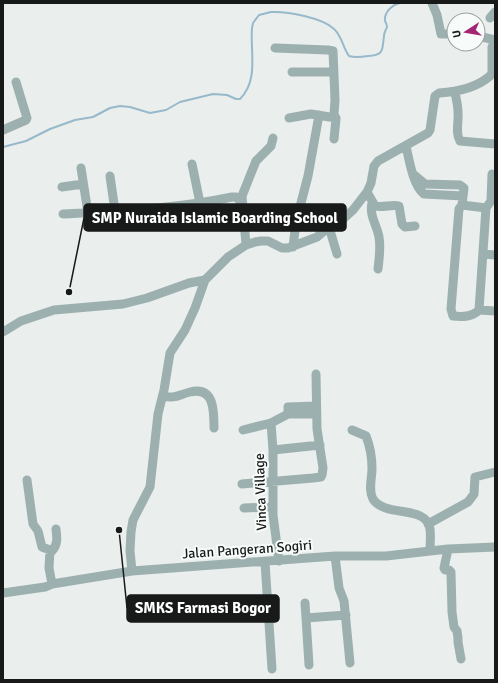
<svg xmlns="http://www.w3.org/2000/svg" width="498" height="683" font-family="Signika,sans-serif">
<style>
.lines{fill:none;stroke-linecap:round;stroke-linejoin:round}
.stream{stroke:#97b9cb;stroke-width:2}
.minor{stroke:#9db0b0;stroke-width:9}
.labels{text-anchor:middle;stroke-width:4;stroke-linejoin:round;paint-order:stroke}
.street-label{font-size:14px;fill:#181a19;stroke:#f7fbf9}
.leader{fill:none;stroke:#181a19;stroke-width:1.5}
.callout-dot{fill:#181a19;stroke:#f7fbf9;stroke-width:1.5}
.callout{fill:#181a19;stroke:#181a19;stroke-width:1.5}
.callout-label{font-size:15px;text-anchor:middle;font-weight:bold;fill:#fff}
</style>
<rect width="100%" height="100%" fill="#eaeeec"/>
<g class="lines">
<path class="stream" d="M3,147L26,141L50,129L75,120L93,117L110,108L120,106L130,107L150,113L166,110L180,102L213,94L227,95L236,99H240C259,80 250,52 252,28L253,23L259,15C263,14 267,13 271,12C287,11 323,18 334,29C342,36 343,48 349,56C355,58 362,57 368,56C385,55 382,49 384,36C384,32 386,30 387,27C387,24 386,23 385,21C384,12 392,5 400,3"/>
<path class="minor" d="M432,3L437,15L441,34H454
M490,18L495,12
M478,36L495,40
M275,48L328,50L333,51L335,100L334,114L336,119L334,139
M292,72H334
M455,92C456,99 458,105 458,112C459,121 455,133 460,141L495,144
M289,118L311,114L336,118
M3,130L26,120L27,118L16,82
M406,146C409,159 413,186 424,194L463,196
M192,164L200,203
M81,168L88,213
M413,174L425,184L460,185L464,188L462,205L459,209L451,309L453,316C463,317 472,317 479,310L486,208L462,205
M110,176L115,211
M62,187L83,184
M367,192L375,206C383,208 392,204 399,206L402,224L405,227L415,226
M372,203C369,216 377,225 379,237C381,248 379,259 378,269
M486,208L491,201L492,174
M63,214C120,211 176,209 232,197H236L242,203
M329,227L337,254
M246,245L242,196L256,161L271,146L273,138
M293,247L296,222L308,176L319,115
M483,254L495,255
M479,310L495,311
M3,332L21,321L54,310L123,304L147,298L189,283L205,280L228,257L246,245L255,242L261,241H268L282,248H288L317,237L329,227L340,222L353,210L367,192L371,183L374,166L378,161L428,133L430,130L435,96L439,93C457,92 476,88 490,76L492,73V47L495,41
M163,396C175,399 178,395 190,392C214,386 214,410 214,428
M288,414V407L316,406
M271,423L273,450V515L279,561
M243,430L271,423L288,414H316
M352,430L366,436C370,446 372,457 372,469C372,478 368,490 373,499C385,518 426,504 430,529C431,536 430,544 430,551
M273,450L320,445
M27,480L33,524L38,531L42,547L50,550
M242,484L313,478L321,477L322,475L323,468L317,429L316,374
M244,508L273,507
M428,524L468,502L474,494L475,477L495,472
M448,549L444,568L445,570H449L451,572L452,612L454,627L457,631L458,638V642L461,659
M335,556L339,588L344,601L350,663
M265,562L272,669
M132,571L130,551L131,532L133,520L150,487L158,414L164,390L170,353L185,330L195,308L205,280
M52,584L49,568L50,550L52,551C58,545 57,537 56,529
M3,593L45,587L52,584L132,571L335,556H386L448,549L495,547
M305,603L306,618
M309,665L306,618L346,615"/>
</g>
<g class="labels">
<g class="street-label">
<text transform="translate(260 492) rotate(-92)" y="5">Vinca Village</text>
<text transform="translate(247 549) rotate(-4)" y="5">Jalan Pangeran Sogiri</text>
</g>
</g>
<path class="leader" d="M69 292L84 218M119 530L127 608"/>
<g class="callout-dot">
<circle cx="69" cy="292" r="4"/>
<circle cx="119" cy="530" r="4"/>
</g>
<g class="callout">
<rect x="84" y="204" width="262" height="27" rx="4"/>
<rect x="127" y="595" width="152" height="27" rx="4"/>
</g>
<g class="callout-label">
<text x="215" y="223">SMP Nuraida Islamic Boarding School</text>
<text x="203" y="613">SMKS Farmasi Bogor</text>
</g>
<rect width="498" height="683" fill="none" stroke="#181a19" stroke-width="8"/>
<g transform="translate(466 32) rotate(258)"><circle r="19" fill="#f7fbf9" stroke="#9ea19f"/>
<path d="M0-3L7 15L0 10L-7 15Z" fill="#a52575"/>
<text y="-6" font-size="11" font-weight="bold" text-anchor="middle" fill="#181a19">U</text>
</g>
</svg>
